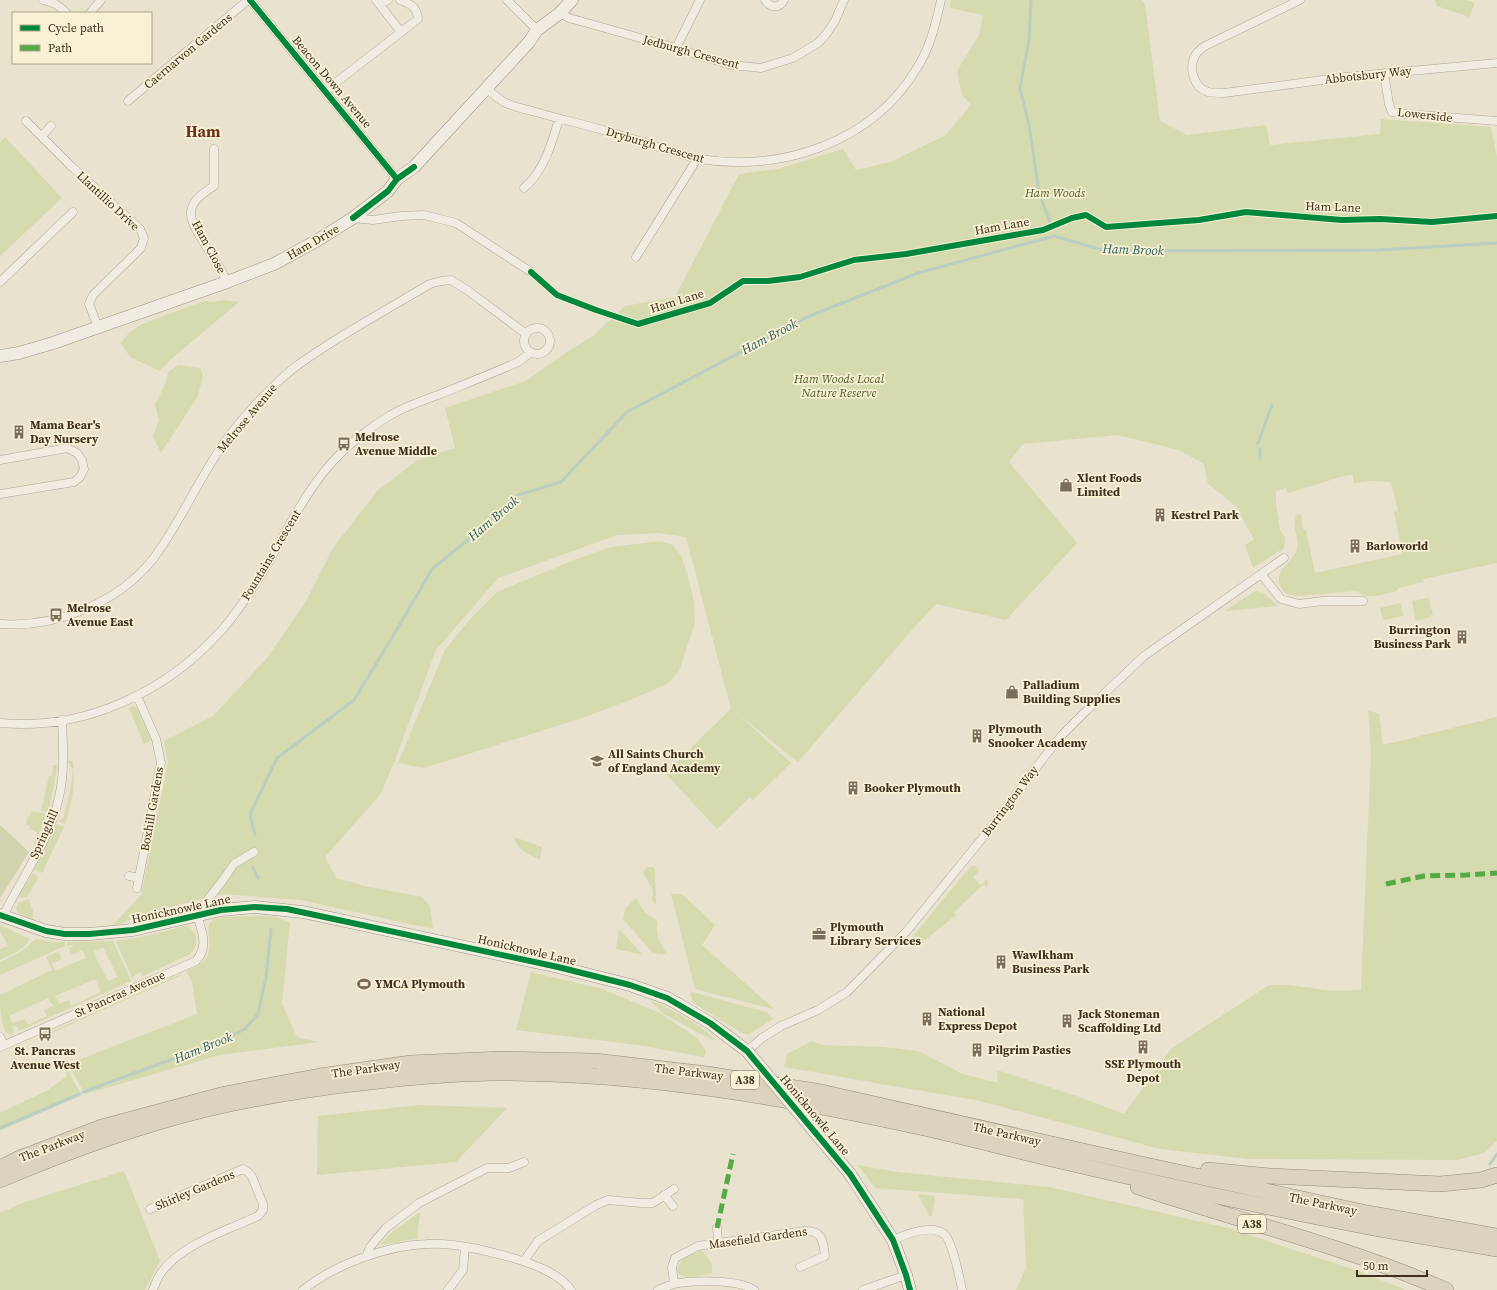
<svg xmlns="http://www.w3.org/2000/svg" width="1497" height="1290" font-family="'Source Serif 4',serif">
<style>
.green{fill:#d6daaf;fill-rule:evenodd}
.cemetery{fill:#d1d3af}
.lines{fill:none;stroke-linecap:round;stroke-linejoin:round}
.stream{stroke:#bacec3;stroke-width:3}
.street-casing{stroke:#aea797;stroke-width:9}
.secondary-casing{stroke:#9d9687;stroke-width:13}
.highway-casing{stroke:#938c7e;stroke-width:16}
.street{stroke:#f0ece1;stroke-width:8}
.secondary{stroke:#f0ece1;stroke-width:12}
.highway{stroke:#dcd3bf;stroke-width:15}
.secondary-bridge-casing{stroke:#9d9687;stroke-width:13;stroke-linecap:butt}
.secondary-bridge{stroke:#f0ece1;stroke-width:12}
.quiet{stroke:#55ab43;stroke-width:5;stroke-dasharray:10 5;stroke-linecap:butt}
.cycleway-casing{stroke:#f9f1d5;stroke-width:8}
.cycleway{stroke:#00873e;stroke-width:6}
.labels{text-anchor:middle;stroke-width:3.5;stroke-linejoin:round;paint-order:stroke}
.shield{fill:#f9f1d5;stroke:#766954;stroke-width:1}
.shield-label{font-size:11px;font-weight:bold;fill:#3e2f1d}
.street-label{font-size:12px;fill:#3e2f1d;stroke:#f9f1d5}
.park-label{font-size:12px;font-style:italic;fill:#4b5d22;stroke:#f9f1d5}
.poi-label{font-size:12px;font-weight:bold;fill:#3e2f1d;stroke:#f9f1d5;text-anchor:start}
.water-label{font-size:13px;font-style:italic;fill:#2b6060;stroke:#f9f1d5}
.district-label{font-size:16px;font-weight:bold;fill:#703018;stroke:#f9f1d5}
</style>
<rect width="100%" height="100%" fill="#e8e2ce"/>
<path class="green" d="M951,0H1142L1145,4L1160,121L1187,135L1266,125L1270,145L1380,134L1381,119L1491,127L1497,158V563L1423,579L1424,582L1399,588L1397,591L1376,596H1366L1356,591L1297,596C1289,595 1283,594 1280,585C1274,569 1294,563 1297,548C1300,537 1290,525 1297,515L1301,514L1303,529L1306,531L1315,573L1403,554L1394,512L1398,511L1391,482L1370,481L1353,483V475L1344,476L1288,493L1286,488L1276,491V503L1280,530L1285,538L1284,548L1280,552L1279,551L1253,568L1245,545L1254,540L1236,506L1208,484L1204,464L1179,450L1118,435L1023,444L1009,462L1077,543L1006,620L936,604L911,631L798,762L738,714L791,763L753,800L750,797L717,829L665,773L731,709L686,537L657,533L617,535L498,578L436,650L395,760L380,795L325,857L336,878L365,886L422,897L430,906L433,929L301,900L223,894L169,907L112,926L141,895L168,763L164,741L213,716L267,658L306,601L333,548L378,490L418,460L455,448L445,408L526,381L567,352L593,336L625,306L675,297L739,174L778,169L843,149L856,170L891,162L946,135L971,105L962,95L957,71L979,35L983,15L950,8Z
M1435,0H1466L1475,3L1469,17L1437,6Z
M5,137L62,198L0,256V142Z
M224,300L239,302L171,359L160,371L130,357L121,343L129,333L142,324L204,301L210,302Z
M178,365L200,368L203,375L198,396L161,453L153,437L159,420L155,404L166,383L168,372Z
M661,541L673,545L682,557L689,580L693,597L695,622L679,671L667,684L635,698L582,718L424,768L398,763L445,650L470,619L497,592L572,561L611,547Z
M1255,591L1264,593L1278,606L1225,611Z
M1427,598L1429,599L1433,615H1431V617L1416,621L1412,601Z
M1401,603L1403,616L1383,620L1380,608Z
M133,706L138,710L151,741L144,744L129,708Z
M1368,710L1379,714L1383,745L1497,717V1141L1484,1153L1457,1160L1249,1159L1160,1149L980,1101L784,1067L787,1054L812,1041L822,1045L884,1047L918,1051L963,1074L998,1083L997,1070L1077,1096L1124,1114L1171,1049L1269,985H1289L1332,991L1361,990L1371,753Z
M69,761H73C75,786 73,800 65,824L58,821L63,819L71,787L73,769L69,764Z
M53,765H57L54,786L48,812L41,811L49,776H52Z
M31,811L47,814L34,846L37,832L29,828L30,826L26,825L27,816L29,817Z
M57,824L64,827L42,873L34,869Z
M514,837L542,847L540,859C529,856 515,848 514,837Z
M971,866H975L979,871L973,877L981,885L987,879L988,883L987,887L984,884L954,912L956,915L925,940L919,941L914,935Z
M647,867H653L655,870L656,904L653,903C651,899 653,897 653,893C652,885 647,880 643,874V871Z
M33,873L39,877L27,897L20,898V894Z
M671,894H682L715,925L702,945L774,1009L695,989Z
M636,898L644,912L657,921C658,924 656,927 657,931C657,940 663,946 667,955L653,953L623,919L625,909Z
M29,899L34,914L32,919L20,914L16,910L18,903Z
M264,916L276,917L290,922L282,1004L297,1037L319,1042L220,1055L85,1094L68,1064L197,1014L192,982L186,971C193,968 202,965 206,958C215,945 203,926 212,921C220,915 253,917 264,916Z
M0,925L30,939C24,950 11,955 0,960V949L8,946L0,931Z
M184,926C198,928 200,946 190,954L143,976L141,972L132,977L133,980L116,941L142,937Z
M619,929L643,955L616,949Z
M38,939L50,942H65V946L0,975V962C10,957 20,953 28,946C31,943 34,940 38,939Z
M113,941L131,981L19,1031L16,1025L12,1027L14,1033C0,1041 0,1005 0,995L52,970L46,957L58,952L62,959L52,964L55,971L86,958L82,950L72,955L69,948L73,947L72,945L67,946V942ZM103,947L118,977L108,981L93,952ZM95,979L101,992L71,1006L69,1000L59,1004L55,996ZM48,998L53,1006L44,1010L47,1016L28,1025L25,1019L12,1023L9,1016Z
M531,972L602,989L660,1013L697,1038L706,1051L704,1057L638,1045L516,1030Z
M181,974L182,975L38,1039L42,1036Z
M693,992L766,1012L773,1019L749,1034H744L693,1003L690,993Z
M649,1000C674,1010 698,1023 717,1041L710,1039L664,1014Z
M65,1065L81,1095L0,1131V1113L48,1090L67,1076Z
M420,1105L507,1108L456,1162L317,1175L318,1116Z
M858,1165L897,1172L1049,1187L1228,1228L1358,1271L1406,1290H1016L1026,1268L1023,1199L875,1188Z
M124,1171L160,1261L145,1290H0V1213L25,1202Z
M918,1194L935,1196L932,1216H929Z
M420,1212L417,1238L384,1245L381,1244L391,1233Z
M702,1251L712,1263V1273C700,1275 686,1281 677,1272C677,1259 691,1254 702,1251Z"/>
<path class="cemetery" d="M0,825L29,852L0,898Z"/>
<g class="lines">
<path class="stream" d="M1031,0L1029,40L1020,88L1029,125L1039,192L1050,223
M1258,443L1272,405
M1260,449V458
M255,835C254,828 249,819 251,812L277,758L354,700L399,626L432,569L481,529L518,495L561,482L627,412L807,317L918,273L1054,236L1106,251L1379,250L1497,243
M253,868L258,878
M83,1092L219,1042L245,1029L258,1014L266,977L271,929
M0,1128L80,1094
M1490,1164L1497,1154"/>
<g class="street-casing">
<path id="street" d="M43,0C53,2 59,5 66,13
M250,0L397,179
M376,0L401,32
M507,0L537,30
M765,0C770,8 779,9 784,0
M1300,0L1205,46C1202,48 1198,51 1196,54C1188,67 1193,87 1208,92C1212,93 1219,93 1224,93L1345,77L1497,63
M379,4L388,0
M90,13L101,0
M560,13L569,18L676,48L700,56L732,65L761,68L793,58L818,43L827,33L835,21L844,0
M676,48L700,0
M1384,73L1389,104L1392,112L1406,114L1497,121
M487,89C492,93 498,99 504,102C513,107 525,109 536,112C559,119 583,124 606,131C628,137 650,145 672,151C681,154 690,157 699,159C782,172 872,143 917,68C930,48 936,23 941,0
M325,91L418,19C417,7 411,4 400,0
M128,101L248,0
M26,121L70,165L140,229L144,238L141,248L93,295L89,304L98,327
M42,136L51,126
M214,149V186C205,192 193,199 191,211C189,225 210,251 217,263C221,269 224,276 227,282
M524,188C544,171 552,143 559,119
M353,218L373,220L401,216L424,215L456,223L531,272
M636,257L697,159
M0,282L73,212
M524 341a13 13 0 1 1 26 0a13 13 0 1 1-26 0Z
M0,460L67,448L77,453L82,460L84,469L80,477L74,482L0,494
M1261,574L1281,599L1299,604L1323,601H1363
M0,624C56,628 118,603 153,559C180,523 198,480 224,443C239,422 257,402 276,384C291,368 311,356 329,344C362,323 396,304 430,284L441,281L451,280L467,290L525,333
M137,696L156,739L161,763L137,888
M0,723C83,731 165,693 220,632C236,615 249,594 261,575C287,533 305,488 341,453C353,441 374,425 389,416C404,407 421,401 438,395C465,384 491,374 518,362L530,353
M129,876L139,878
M200,914L203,906L223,880L234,864L254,852
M3,916C21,879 51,838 59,797C65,772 63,746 62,720
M0,1037L4,1045
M0,1047L196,961C209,946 202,932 197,915
M747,1051L762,1038L781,1026L818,1010L847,992L906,932L989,830L1045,756L1062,735L1087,710L1144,656L1284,558
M664,1195L673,1206
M150,1209L243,1169L248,1172L252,1177L263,1204V1210L258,1216C228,1230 180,1245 161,1273C157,1278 155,1285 153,1290
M717,1228L718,1243
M893,1240C906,1234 931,1224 944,1234C952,1240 960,1279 962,1290
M367,1255L370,1247L386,1228L419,1203L487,1168H509L524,1162
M524,1261L538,1241L596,1205L608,1200L641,1203H653L674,1189
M674,1284L672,1267L675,1258L698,1246L804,1231C823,1230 823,1241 825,1256L800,1267
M303,1290C334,1265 387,1245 427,1244C454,1242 487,1251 513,1258C533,1264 559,1273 571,1290
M448,1290L463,1270L465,1247
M658,1290C663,1288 668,1286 673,1284C691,1280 739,1279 754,1290
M863,1290L906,1275"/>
</g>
<g class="secondary-casing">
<path id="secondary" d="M0,356L19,353L53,343L227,282L274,264L318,240L353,218L388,191L397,179L414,167L529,42L537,30L560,13L572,0
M0,915L46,931L65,934H89L133,930L221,910L255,907L303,912L558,967L630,985L667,998L678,1004L710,1023L747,1051
M850,1174L893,1240L906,1275L910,1290"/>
</g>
<g class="highway-casing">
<path id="highway" d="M0,1168L20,1158L102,1127L225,1094L320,1076L411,1063L502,1059L595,1061L707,1074L821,1092L1141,1164L1367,1213L1497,1236
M1208,1170L1269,1176L1440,1184L1481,1180L1497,1175
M0,1180C66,1152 134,1127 203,1110C258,1097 314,1088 370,1082C410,1077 451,1074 492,1073C641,1072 789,1098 933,1130C976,1140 1018,1151 1060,1161C1163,1185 1265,1207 1368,1227C1411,1235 1454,1242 1497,1249
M1138,1187C1241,1221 1347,1247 1446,1290"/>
</g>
<use href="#street" class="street"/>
<use href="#secondary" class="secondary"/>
<use href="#highway" class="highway"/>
<g class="secondary-bridge-casing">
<path id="secondary-bridge" d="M747,1051L850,1174"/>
</g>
<use href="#secondary-bridge" class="secondary-bridge"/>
<path class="quiet" d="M1386,884L1424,876L1466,875L1497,873
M717,1228L733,1154"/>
<g class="cycleway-casing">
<path id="cycleway" d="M250,0L397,179
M353,218L388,191L397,179L414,167
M531,272L557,295L596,310L638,324L710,303L743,281H768L800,277L854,260L906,254L1043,230L1072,218L1086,215L1106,227L1199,220L1246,212L1342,220L1380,219L1432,222L1497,216
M0,915L46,931L65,934H89L133,930L221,910L255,907L287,909L558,967L630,985L667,998L710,1023L747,1051L850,1174L893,1240L906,1275L910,1290"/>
</g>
<use href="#cycleway" class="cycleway"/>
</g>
<defs>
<g id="building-bare" transform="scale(1.08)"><path d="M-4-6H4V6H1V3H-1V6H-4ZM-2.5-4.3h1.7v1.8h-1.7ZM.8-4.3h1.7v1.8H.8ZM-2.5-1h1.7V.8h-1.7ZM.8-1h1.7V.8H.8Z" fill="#7a6e5b" stroke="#f9f1d5" stroke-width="2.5" paint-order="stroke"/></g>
<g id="bus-bare" transform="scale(1.08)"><path d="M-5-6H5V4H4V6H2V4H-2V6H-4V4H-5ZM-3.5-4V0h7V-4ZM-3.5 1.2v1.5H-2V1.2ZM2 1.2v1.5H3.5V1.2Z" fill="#7a6e5b" stroke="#f9f1d5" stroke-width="2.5" paint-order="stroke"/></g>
<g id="shop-bare" transform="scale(1.08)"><path d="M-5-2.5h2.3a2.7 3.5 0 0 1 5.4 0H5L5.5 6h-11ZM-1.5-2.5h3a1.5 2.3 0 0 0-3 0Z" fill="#7a6e5b" stroke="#f9f1d5" stroke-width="2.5" paint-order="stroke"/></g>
<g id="school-bare" transform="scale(1.08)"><path d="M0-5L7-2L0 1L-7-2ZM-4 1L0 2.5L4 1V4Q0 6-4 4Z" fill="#7a6e5b" stroke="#f9f1d5" stroke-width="2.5" paint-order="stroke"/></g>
<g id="office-bare" transform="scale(1.08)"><path d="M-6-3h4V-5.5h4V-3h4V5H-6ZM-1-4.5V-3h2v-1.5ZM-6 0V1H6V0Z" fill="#7a6e5b" stroke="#f9f1d5" stroke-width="2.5" paint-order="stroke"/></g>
<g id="stadium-bare" transform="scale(1.08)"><path d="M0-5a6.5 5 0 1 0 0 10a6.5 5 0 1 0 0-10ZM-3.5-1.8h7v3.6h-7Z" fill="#7a6e5b" stroke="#f9f1d5" stroke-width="2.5" paint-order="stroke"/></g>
</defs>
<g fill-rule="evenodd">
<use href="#building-bare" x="19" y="432"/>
<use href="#bus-bare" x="344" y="444"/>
<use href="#shop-bare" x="1066" y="485"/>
<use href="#building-bare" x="1160" y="515"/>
<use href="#building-bare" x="1355" y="546"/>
<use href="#bus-bare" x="56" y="615"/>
<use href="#building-bare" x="1462" y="637"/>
<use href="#shop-bare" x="1012" y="692"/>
<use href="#building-bare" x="977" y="736"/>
<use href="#school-bare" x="597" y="761"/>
<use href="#building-bare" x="853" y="788"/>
<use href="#office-bare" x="819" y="934"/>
<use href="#building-bare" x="1001" y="962"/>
<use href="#stadium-bare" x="364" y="984"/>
<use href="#building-bare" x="927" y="1019"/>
<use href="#building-bare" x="1067" y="1021"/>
<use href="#bus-bare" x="45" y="1034"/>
<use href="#building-bare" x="1143" y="1047"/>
<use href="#building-bare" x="977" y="1050"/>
</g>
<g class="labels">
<g class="shield">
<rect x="731" y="1071" width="28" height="18" rx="3"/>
<rect x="1238" y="1215" width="28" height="18" rx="3"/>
</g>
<g class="shield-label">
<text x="745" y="1084">A38</text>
<text x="1252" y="1228">A38</text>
</g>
<g class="street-label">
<text transform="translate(188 51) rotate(-40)" y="4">Caernarvon Gardens</text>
<text transform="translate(691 52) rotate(15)" y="4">Jedburgh Crescent</text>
<text transform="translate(1368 75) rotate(-6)" y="4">Abbotsbury Way</text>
<text transform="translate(332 82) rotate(50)" y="4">Beacon Down Avenue</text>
<text transform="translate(1425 115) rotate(6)" y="4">Lowerside</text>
<text transform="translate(655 145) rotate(16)" y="4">Dryburgh Crescent</text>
<text transform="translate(108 201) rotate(43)" y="4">Llantillio Drive</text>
<text transform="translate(1333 207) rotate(2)" y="4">Ham Lane</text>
<text transform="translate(1002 226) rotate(-10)" y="4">Ham Lane</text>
<text transform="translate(313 242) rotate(-30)" y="4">Ham Drive</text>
<text transform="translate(209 247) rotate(62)" y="4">Ham Close</text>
<text transform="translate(677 301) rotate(-17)" y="4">Ham Lane</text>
<text transform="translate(247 418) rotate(-50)" y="4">Melrose Avenue</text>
<text transform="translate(271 555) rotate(-59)" y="4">Fountains Crescent</text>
<text transform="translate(1010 801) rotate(-53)" y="4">Burrington Way</text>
<text transform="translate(152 809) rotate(-80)" y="4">Boxhill Gardens</text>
<text transform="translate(44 834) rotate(-66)" y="4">Springhill</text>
<text transform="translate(181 909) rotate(-12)" y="4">Honicknowle Lane</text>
<text transform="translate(527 950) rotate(13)" y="4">Honicknowle Lane</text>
<text transform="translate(120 994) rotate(-24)" y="4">St Pancras Avenue</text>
<text transform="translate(366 1069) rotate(-8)" y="4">The Parkway</text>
<text transform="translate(689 1072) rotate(7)" y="4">The Parkway</text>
<text transform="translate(815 1115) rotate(50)" y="4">Honicknowle Lane</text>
<text transform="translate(1007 1134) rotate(13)" y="4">The Parkway</text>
<text transform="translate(52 1146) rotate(-21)" y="4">The Parkway</text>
<text transform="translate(195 1190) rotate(-23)" y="4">Shirley Gardens</text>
<text transform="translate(1323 1204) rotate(12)" y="4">The Parkway</text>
<text transform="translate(758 1238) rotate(-8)" y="4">Masefield Gardens</text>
</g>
<g class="park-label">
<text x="1055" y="197">Ham Woods</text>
<text x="839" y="383">Ham Woods Local<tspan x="839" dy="14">Nature Reserve</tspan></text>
</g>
<g class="poi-label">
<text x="30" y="429">Mama Bear's<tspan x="30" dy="14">Day Nursery</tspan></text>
<text x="355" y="441">Melrose<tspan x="355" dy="14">Avenue Middle</tspan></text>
<text x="1077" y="482">Xlent Foods<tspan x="1077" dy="14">Limited</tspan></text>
<text x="1171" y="519">Kestrel Park</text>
<text x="1366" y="550">Barloworld</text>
<text x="67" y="612">Melrose<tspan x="67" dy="14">Avenue East</tspan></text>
<text x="1451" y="634" text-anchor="end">Burrington<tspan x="1451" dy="14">Business Park</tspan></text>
<text x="1023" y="689">Palladium<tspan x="1023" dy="14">Building Supplies</tspan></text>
<text x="988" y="733">Plymouth<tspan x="988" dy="14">Snooker Academy</tspan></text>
<text x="608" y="758">All Saints Church<tspan x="608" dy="14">of England Academy</tspan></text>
<text x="864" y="792">Booker Plymouth</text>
<text x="830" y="931">Plymouth<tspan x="830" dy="14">Library Services</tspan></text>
<text x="1012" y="959">Wawlkham<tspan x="1012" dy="14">Business Park</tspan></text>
<text x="375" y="988">YMCA Plymouth</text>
<text x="938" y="1016">National<tspan x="938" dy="14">Express Depot</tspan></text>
<text x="1078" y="1018">Jack Stoneman<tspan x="1078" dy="14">Scaffolding Ltd</tspan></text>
<text x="988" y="1054">Pilgrim Pasties</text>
<text x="45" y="1055" text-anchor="middle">St. Pancras<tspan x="45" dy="14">Avenue West</tspan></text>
<text x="1143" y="1068" text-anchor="middle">SSE Plymouth<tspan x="1143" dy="14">Depot</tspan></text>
</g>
<g class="water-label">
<text transform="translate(1133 249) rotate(2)" y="5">Ham Brook</text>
<text transform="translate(769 336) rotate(-28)" y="5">Ham Brook</text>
<text transform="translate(493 518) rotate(-40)" y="5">Ham Brook</text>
<text transform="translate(203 1047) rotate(-22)" y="5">Ham Brook</text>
</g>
<g class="district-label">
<text x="203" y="137">Ham</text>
</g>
</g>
<rect x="12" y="12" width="140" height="52" fill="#f9f1d5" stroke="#aea38b"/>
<rect x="20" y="25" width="20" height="6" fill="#00873e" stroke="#aea38b"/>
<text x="48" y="32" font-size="12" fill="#3e2f1d">Cycle path</text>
<rect x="20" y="45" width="20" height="6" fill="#55ab43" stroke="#aea38b"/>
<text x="48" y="52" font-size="12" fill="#3e2f1d">Path</text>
<path d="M1357 1270v6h70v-6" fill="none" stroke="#3e2f1d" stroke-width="2"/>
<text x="1363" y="1270" font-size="12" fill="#3e2f1d" stroke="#f9f1d5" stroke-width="3" paint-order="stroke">50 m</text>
</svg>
